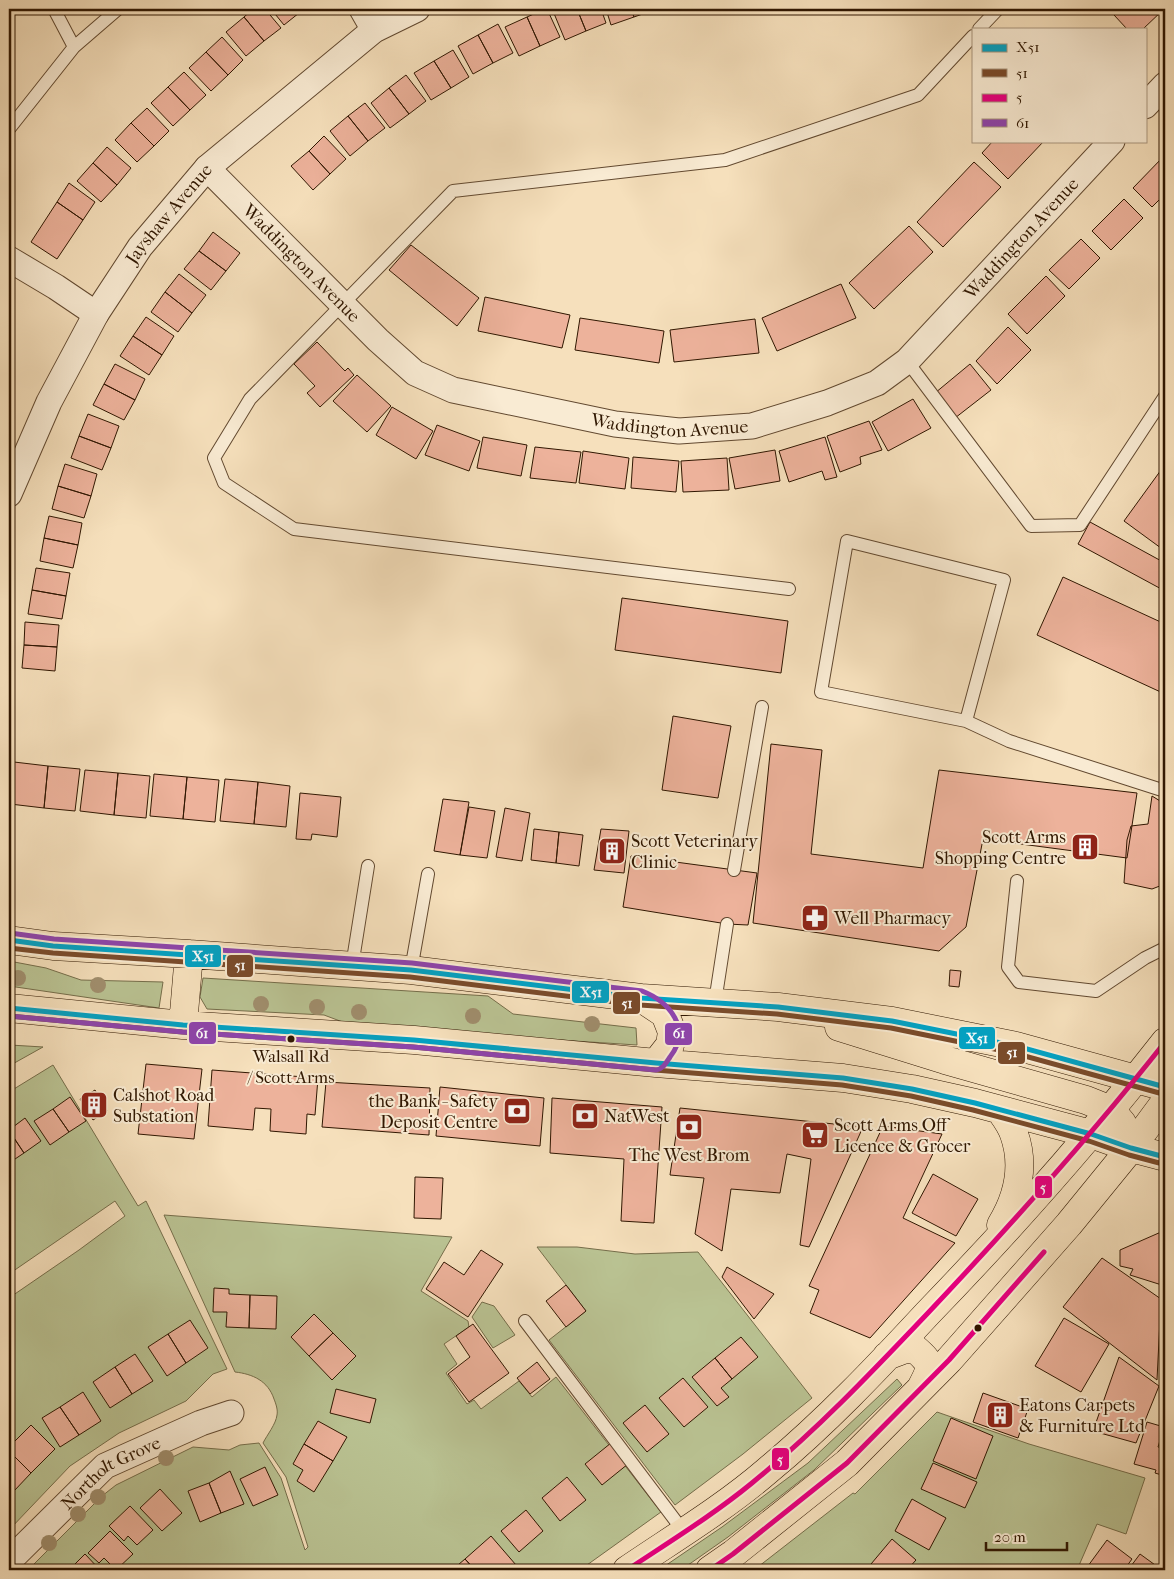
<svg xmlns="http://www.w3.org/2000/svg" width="1174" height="1579" font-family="'IM FELL French Canon',serif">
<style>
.green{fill:#bac393;stroke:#756d4a}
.building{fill:#edb29b;stroke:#301701}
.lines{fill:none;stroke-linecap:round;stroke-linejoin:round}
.lane-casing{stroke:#624930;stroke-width:14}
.street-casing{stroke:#624930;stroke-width:27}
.highway-casing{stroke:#301701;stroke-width:29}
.lane{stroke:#f9ebd3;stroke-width:12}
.street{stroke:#f9ebd3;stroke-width:25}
.highway{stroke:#f6e0bc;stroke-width:28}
.bus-1-casing{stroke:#f9ebd3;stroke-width:9}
.bus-2-casing{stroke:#f9ebd3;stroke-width:9}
.bus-3-casing{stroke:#f9ebd3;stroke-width:9}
.bus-4-casing{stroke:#f9ebd3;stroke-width:9}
.bus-1{stroke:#02a2c4;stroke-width:5}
.bus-2{stroke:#7a4b2a;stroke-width:5}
.bus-3{stroke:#e5007d;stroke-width:5}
.bus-4{stroke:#8e44ad;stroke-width:5}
.tree{fill:#a08e6d}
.bus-dot{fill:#301701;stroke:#f9ebd3;stroke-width:2}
.labels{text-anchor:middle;stroke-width:4;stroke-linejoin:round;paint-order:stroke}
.bus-label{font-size:17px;fill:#301701;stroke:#f9ebd3}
.street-label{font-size:18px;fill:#301701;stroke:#f9ebd3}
.poi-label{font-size:18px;fill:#301701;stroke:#f9ebd3;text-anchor:start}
.line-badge{stroke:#f9ebd3;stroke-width:2}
.badge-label{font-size:14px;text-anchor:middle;font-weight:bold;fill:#fff}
</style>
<rect width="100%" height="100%" fill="#f6e0bc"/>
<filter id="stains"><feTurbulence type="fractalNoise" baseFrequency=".004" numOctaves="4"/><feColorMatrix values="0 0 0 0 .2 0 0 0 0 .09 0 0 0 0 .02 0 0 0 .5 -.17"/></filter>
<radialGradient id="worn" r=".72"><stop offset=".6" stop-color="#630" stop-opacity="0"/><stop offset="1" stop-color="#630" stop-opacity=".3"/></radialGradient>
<path class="green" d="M9,961L46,968L81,980L163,982L159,1008L9,986Z
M203,978L488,996L513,1014L636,1028L637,1045L356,1027L324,1015L207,1009L200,997Z
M10,1045L43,1047L9,1066Z
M53,1065L138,1206L146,1201L227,1369L213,1374L186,1401L119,1433L70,1466L9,1530V1298L79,1250L125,1216L115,1201L9,1274V1092Z
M164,1215L452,1237L421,1291L468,1321L469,1327L444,1344L457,1364L446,1373L467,1404L474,1400L481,1409L519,1381L532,1397L556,1377L661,1512L580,1570H28L102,1496L116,1485L193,1447L229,1450L240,1445L259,1443L281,1478L305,1550L308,1547L286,1477L263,1443C267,1435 276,1424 277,1415C278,1410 276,1404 274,1399C268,1381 253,1374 235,1372Z
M537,1247H577L635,1254L698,1252L812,1398L743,1454L675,1505L549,1340L586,1311Z
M482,1302L494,1306L515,1335L493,1348L472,1317Z
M897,1379L902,1385L814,1470L728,1537L681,1570H659L722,1527L808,1463Z
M937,1412L1029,1444L1145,1478L1126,1534L1097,1524L1077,1570H754L853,1493L855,1494Z"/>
<path class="building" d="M253,9H265L281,28L264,41L244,17Z
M271,9H304L284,25Z
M545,9H547L560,37L540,46L527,17Z
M557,9H577L586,31L565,40L553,11Z
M577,9H601L606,23L586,31Z
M606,9H631L634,17L611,25Z
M631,9H654V10L634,17Z
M1121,9H1164L1143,29H1127L1114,15Z
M244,17L264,41L246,56L226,32Z
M527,17L540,46L519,56L505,27Z
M498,24L513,53L493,63L478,35Z
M478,35L493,63L473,74L458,46Z
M222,37L243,60L228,75L206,52Z
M453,50L469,77L451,88L434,61Z
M206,52L228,75L211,91L189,68Z
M434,61L451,88L431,100L414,73Z
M184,72L206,95L190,110L168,87Z
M406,75L426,101L409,114L389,88Z
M168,87L190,110L173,126L151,103Z
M389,88L409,114L390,128L371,103Z
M365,103L385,128L368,141L348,116Z
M147,108L169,131L154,146L131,123Z
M348,116L368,141L350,156L330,131Z
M131,123L154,146L137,162L115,140Z
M324,136L346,159L330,174L309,151Z
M993,141H1044L1008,179L982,153Z
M107,147L131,168L117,185L93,163Z
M309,151L330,174L313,190L291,166Z
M1164,156L1165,194L1152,207L1133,188Z
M974,162L1001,187L943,247L917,222Z
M93,163L117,185L101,202L77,181Z
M69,183L95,202L83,220L57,202Z
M1124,199L1143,218L1111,250L1092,231Z
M57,202L83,220L57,259L31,242Z
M909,226L933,252L874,309L849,283Z
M213,232L240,253L226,271L199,251Z
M1081,239L1100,258L1069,289L1049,270Z
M411,245L479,298L457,326L389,270Z
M199,251L226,271L211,290L184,269Z
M179,274L206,295L192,313L165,292Z
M1046,276L1065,296L1027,334L1008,314Z
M841,284L856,318L777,351L762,318Z
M165,292L192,313L178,332L151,312Z
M485,297L570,315L562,348L478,331Z
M146,317L174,336L162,355L133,336Z
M580,318L664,331L659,363L575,350Z
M755,319L759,353L674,362L670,330Z
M1008,327L1031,350L997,384L976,361Z
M133,336L162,355L149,375L120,356Z
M317,342L345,371L348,368L354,375L320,407L307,393L315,386L294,364Z
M115,364L145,379L135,400L104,384Z
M970,364L991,390L955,418L935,393Z
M357,375L391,406L367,432L333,401Z
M104,384L135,400L124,420L93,405Z
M913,399L931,428L888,451L872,422Z
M392,407L433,431L416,459L376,435Z
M88,414L119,426L111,448L79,436Z
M869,421L882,450L860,457L861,464L840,472L827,436Z
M437,425L480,441L469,471L425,455Z
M79,436L111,448L102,470L71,458Z
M483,437L527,445L521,476L477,468Z
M825,437L837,477L825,480L822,471L789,482L779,451Z
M535,447L581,452L576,483L530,478Z
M775,450L780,481L735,489L729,458Z
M583,451L629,458L625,489L579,483Z
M633,457L679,461L676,492L631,488Z
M727,458L729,490L683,492L681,461Z
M65,464L97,474L91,496L58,486Z
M1161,470L1165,474V551L1124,521Z
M58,486L91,496L84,518L52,509Z
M49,516L82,523L78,545L44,538Z
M1090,522L1165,563V591L1078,544Z
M44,538L78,545L73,568L40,561Z
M36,568L70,573L66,596L32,590Z
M1063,577L1165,624V694L1037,635Z
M32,590L66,596L62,619L28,614Z
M622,598L788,621L781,673L615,650Z
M25,622L59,625L57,647L24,645Z
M24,645L57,647L55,671L22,668Z
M673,716L731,726L718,798L662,790Z
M771,744L822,750L811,854L923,868L939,770L1137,793L1127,858L983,839L966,927L939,951L753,923Z
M14,762L48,766L44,808L10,804Z
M48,766L80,769L75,811L44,808Z
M9,768H14L9,814Z
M85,770L118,773L114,815L80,811Z
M118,773L150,776L146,818L114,815Z
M154,774L187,777L183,819L150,816Z
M187,777L219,780L215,822L183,819Z
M225,779L258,782L254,824L220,821Z
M258,782L290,786L286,827L254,824Z
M300,793L341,797L337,837L312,834L311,840L296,839Z
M1152,796L1165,804V884L1152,889L1124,883L1127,840L1131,826L1148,824Z
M443,799L469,802L460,855L434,851Z
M469,807L495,811L487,858L460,855Z
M505,808L530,813L522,861L496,857Z
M534,829L559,832L556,863L531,860Z
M601,829L629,831L624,873L594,870Z
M559,832L583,835L579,866L556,863Z
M631,856L757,873L748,925L727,924L623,907Z
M950,970L961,971L959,987L949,986Z
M146,1064L202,1069L194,1139L138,1134Z
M212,1070L318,1078L315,1115L307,1114L306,1134L270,1131L271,1109L255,1108L253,1130L208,1126Z
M326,1082L430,1088L429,1135L322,1127Z
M440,1087L544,1098L540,1146L436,1136Z
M95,1090L107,1111L93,1120L80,1099Z
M70,1097L86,1121L69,1132L53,1109Z
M552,1098L662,1107L654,1223L621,1221L624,1159L550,1153Z
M680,1108L863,1127L809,1247L800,1245L811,1159L787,1154L780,1193L731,1189L722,1251L695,1234L704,1178L670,1175Z
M53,1109L69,1132L50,1145L34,1121Z
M25,1118L41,1141L24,1153L9,1130Z
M883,1126L942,1134L903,1218L955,1243L870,1338L810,1313L819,1290L809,1286Z
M9,1131L24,1153L9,1163Z
M933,1174L978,1199L956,1236L912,1213Z
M415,1177L443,1178L441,1219L414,1218Z
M1161,1232L1165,1233V1286L1130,1275L1133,1269L1120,1266V1250Z
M481,1250L503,1264L468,1317L426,1289L444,1262L464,1275Z
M1102,1258L1161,1299L1157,1380L1063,1307Z
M727,1267L774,1294L754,1319L722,1277Z
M566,1285L586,1311L566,1327L546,1301Z
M214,1288L229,1289V1294L250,1295L249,1328L226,1327L227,1312H213Z
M250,1295L277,1296L276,1329L249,1328Z
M314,1314L333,1333L309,1356L291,1337Z
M1064,1318L1109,1344L1081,1392L1035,1366Z
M190,1320L208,1348L186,1363L168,1334Z
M473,1324L509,1373L469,1402L448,1374L470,1357L456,1336Z
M333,1333L356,1356L332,1380L309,1356Z
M168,1334L186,1363L167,1376L148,1347Z
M741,1337L758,1357L732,1379L715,1358Z
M135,1354L153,1381L132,1394L115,1367Z
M1119,1357L1159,1386L1136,1443L1093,1431Z
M715,1358L732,1379L721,1388L729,1397L717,1406L692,1377Z
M537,1362L550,1379L530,1394L517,1378Z
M115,1367L132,1394L110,1408L93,1382Z
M683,1378L708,1407L684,1427L659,1398Z
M336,1389L376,1399L370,1423L330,1413Z
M83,1392L101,1421L79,1435L60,1407Z
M983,1393L1028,1409L1018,1438L973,1422Z
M645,1405L669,1434L647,1452L623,1423Z
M60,1407L79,1435L60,1447L42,1418Z
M951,1418L993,1436L976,1479L933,1461Z
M318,1421L347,1437L333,1461L304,1444Z
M1147,1422L1164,1427L1158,1447L1165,1449V1476L1155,1473L1156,1470L1134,1464Z
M31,1425L55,1449L31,1473L9,1451V1447Z
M611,1443L628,1464L602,1485L585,1464Z
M304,1444L333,1461L314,1492L297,1481L303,1470L293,1464Z
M9,1451L31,1473L14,1491L9,1486Z
M933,1463L977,1482L965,1508L921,1489Z
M265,1467L278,1495L253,1506L240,1479Z
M230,1471L244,1504L221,1513L209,1483Z
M567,1477L586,1500L560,1521L542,1498Z
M209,1483L221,1513L200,1522L188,1491Z
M160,1489L182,1513L162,1531L140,1508Z
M912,1499L946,1518L929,1550L895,1531Z
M130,1506L153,1530L137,1545L128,1536L124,1541L109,1526Z
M526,1510L543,1531L519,1552L501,1531Z
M110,1531L133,1554L116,1570L104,1558L99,1563L88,1553Z
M491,1536L516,1565L510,1570H475L465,1559Z
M892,1539L916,1560L907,1570H866Z
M1107,1540L1132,1559L1124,1570H1085Z
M85,1554L100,1570H69Z
M1140,1554L1162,1570H1128Z
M465,1559L475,1570H452Z"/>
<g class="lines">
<g class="lane-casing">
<path id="lane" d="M54,9L74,47
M979,29L998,9
M9,129L74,47L118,9
M907,361L1031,526L1080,525L1165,396
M789,589L294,529L224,483L214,458L250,399L453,191L725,160L918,95L973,36
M966,721L1004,580L847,541L821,692L966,721L1009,741L1165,791
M734,870L762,707
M1017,881L1008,967L1019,982L1096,991L1145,958L1165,948
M352,966L368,866
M411,970L428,874
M715,1002L727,924
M525,1321L684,1532"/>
</g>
<g class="street-casing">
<g id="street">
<path d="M362,9L374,30"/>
<path d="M1145,106L1165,85"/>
<path id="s1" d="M207,168L378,340L415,373L453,390L615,424L679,431L752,426L827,403L877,383L907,361L1112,141"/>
<path d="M9,259L56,287L96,314"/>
<path id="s2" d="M9,494L49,402L96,314L140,247L207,168L374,30L417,9"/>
<path id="s3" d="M9,1561L105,1466L201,1423L231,1413"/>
</g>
</g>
<g class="highway-casing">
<path id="highway" d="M9,940L53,946L189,954L411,970L641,998L778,1007L892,1021L1016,1046L1165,1087
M641,998L665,1014L672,1032L670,1045L656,1063
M9,1008L183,1025L414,1040L656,1063L843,1078L912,1089L975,1103L1091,1134L1131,1148L1165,1157
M183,1025L189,954
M839,1027L945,1060L1086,1100L1111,1110L1122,1123
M1000,1110C1005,1117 1011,1125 1014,1134C1025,1165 1018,1197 1001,1225
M887,1356L903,1350L914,1348C933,1364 932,1367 921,1388
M627,1570C674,1538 724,1508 767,1471C825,1423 876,1369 927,1314C1011,1227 1091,1137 1165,1042
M710,1570L733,1554L847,1463L949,1360L1069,1224L1131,1148L1165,1102"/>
</g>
<use href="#lane" class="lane"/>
<use href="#street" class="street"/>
<use href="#highway" class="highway"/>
<g class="bus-1-casing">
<path id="bus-1" d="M9,940L53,946L411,970L641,998L778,1007L892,1021L1016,1046L1165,1087
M9,1008L183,1025L414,1040L656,1063L843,1078L912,1089L975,1103L1091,1134L1131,1148L1165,1157"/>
</g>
<g class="bus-2-casing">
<path id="bus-2" d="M9,948L53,953L410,977L640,1005L777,1014L891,1028L1014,1053L1163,1094
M9,1016L182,1032L413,1047L655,1070L842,1085L911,1096L973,1110L1089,1141L1129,1155L1163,1164"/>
</g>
<g class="bus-3-casing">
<path id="bus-3" d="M627,1570C669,1542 713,1515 752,1483C815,1432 871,1373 927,1314C1010,1226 1090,1137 1165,1042
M710,1570L733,1554L847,1463L949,1360L1044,1252"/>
</g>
<g class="bus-4-casing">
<path id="bus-4" d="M9,1016L183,1032L413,1047L656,1070C663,1069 666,1063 670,1057C692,1029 670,1002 642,991L412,963L54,939L10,933"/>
</g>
<use href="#bus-1" class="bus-1"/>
<use href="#bus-2" class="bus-2"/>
<use href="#bus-3" class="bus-3"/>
<use href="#bus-4" class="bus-4"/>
</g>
<g class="tree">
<circle cx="18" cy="978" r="8"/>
<circle cx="98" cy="985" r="8"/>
<circle cx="261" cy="1004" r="8"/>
<circle cx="317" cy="1007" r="8"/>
<circle cx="359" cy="1012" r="8"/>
<circle cx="473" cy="1016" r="8"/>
<circle cx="592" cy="1024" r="8"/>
<circle cx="166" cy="1458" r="8"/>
<circle cx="98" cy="1497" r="8"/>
<circle cx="78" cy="1514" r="8"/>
<circle cx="49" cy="1543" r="8"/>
</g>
<defs>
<g id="building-square" transform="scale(1.4375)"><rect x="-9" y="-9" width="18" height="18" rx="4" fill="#8f2418" stroke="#f9ebd3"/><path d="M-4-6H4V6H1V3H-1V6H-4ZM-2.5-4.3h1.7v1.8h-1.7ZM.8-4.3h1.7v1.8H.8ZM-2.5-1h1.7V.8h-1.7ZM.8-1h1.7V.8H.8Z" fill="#fff"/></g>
<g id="pharmacy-square" transform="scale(1.4375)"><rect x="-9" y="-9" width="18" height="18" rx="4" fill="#8f2418" stroke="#f9ebd3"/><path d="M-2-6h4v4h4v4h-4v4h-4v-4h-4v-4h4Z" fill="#fff"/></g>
<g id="bank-square" transform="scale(1.4375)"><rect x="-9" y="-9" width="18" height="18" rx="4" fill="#8f2418" stroke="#f9ebd3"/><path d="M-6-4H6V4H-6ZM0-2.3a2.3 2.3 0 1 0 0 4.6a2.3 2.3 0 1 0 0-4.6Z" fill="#fff"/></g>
<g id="supermarket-square" transform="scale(1.4375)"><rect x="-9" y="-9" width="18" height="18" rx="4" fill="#8f2418" stroke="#f9ebd3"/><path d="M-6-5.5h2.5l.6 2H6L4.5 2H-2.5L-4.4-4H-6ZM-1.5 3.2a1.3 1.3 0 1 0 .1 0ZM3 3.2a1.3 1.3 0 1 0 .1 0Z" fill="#fff"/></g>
</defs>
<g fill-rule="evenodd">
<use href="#building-square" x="1085" y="847"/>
<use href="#building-square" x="612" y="851"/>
<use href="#pharmacy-square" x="815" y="918"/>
<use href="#building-square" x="94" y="1105"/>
<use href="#bank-square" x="517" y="1111"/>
<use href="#bank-square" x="585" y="1116"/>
<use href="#bank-square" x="689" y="1127"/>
<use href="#supermarket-square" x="815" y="1135"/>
<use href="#building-square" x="1000" y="1415"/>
</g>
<g class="bus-dot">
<circle cx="291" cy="1039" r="4.5"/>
<circle cx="978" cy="1328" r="4.5"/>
</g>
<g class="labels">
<g class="bus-label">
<text x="291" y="1062">Walsall Rd<tspan x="291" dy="21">/ Scott Arms</tspan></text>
</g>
<g class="street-label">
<text dy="6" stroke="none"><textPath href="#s2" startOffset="324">Jayshaw Avenue</textPath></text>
<text dy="6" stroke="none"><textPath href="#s1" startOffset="974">Waddington Avenue</textPath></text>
<text dy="6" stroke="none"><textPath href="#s1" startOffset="134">Waddington Avenue</textPath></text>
<text dy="6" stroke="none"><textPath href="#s1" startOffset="554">Waddington Avenue</textPath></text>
<text dy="6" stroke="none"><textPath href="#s3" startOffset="136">Northolt Grove</textPath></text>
</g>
<g class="poi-label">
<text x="1066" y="843" text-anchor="end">Scott Arms<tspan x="1066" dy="21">Shopping Centre</tspan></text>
<text x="631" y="847">Scott Veterinary<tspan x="631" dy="21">Clinic</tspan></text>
<text x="834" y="924">Well Pharmacy</text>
<text x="113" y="1101">Calshot Road<tspan x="113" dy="21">Substation</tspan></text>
<text x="498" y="1107" text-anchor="end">the Bank - Safety<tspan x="498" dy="21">Deposit Centre</tspan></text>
<text x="604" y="1122">NatWest</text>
<text x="834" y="1131">Scott Arms Off<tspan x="834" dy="21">Licence &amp; Grocer</tspan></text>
<text x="689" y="1161" text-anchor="middle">The West Brom</text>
<text x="1019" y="1411">Eatons Carpets<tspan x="1019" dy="21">&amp; Furniture Ltd</tspan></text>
</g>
</g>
<g class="line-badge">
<rect x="184" y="944" width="38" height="24" rx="5" fill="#02a2c4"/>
<rect x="226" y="954" width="28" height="24" rx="5" fill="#7a4b2a"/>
<rect x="571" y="980" width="39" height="24" rx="5" fill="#02a2c4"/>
<rect x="612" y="991" width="29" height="24" rx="5" fill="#7a4b2a"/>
<rect x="188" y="1021" width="29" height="24" rx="5" fill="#8e44ad"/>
<rect x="664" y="1022" width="29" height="24" rx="5" fill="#8e44ad"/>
<rect x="958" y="1026" width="38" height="24" rx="5" fill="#02a2c4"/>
<rect x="997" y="1041" width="29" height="24" rx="5" fill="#7a4b2a"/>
<rect x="1034" y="1175" width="19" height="24" rx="5" fill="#e5007d"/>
<rect x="771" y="1447" width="19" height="24" rx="5" fill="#e5007d"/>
</g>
<g class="badge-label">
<text x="203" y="961">X51</text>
<text x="240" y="970">51</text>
<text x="591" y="997">X51</text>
<text x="627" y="1008">51</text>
<text x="202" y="1038">61</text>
<text x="679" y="1038">61</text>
<text x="977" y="1043">X51</text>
<text x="1012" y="1057">51</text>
<text x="1043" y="1192">5</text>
<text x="780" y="1464">5</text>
</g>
<rect width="1174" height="1579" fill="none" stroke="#f6e0bc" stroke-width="30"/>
<rect x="10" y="10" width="1154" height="1559" fill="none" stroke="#301701" stroke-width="2.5"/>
<rect x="15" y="15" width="1144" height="1549" fill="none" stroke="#301701"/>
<rect x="972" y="28" width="175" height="115" fill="#f9ebd3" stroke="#a9967f"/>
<rect x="982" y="44" width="25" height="8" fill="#02a2c4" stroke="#a9967f"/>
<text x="1016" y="52" font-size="15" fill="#301701">X51</text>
<rect x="982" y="69" width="25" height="8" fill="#7a4b2a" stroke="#a9967f"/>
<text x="1016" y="78" font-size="15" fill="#301701">51</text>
<rect x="982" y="94" width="25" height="8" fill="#e5007d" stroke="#a9967f"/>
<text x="1016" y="102" font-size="15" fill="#301701">5</text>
<rect x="982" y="119" width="25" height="8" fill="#8e44ad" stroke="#a9967f"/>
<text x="1016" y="128" font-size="15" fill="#301701">61</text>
<path d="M986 1542v8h81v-8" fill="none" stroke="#301701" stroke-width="2.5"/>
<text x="994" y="1542" font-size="15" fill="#301701" stroke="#f9ebd3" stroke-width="4" paint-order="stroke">20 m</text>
<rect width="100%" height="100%" filter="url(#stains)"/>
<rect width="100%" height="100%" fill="url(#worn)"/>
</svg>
